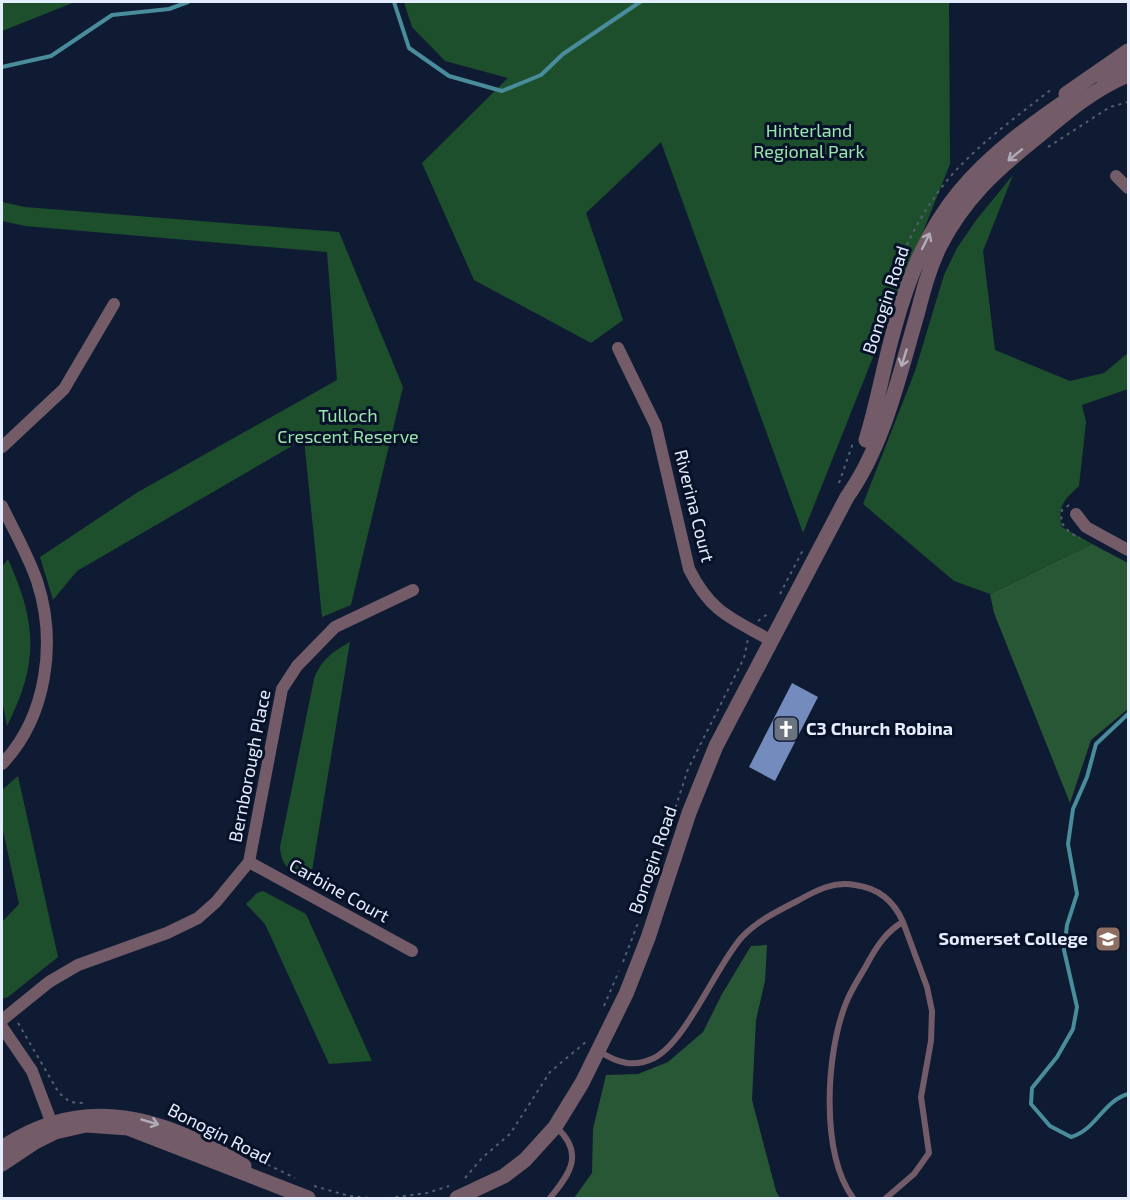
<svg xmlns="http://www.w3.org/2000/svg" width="1130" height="1200" font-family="'Exo 2',sans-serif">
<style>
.green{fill:#1e4f2d}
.forest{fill:#275735}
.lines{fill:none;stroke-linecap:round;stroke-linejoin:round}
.stream{stroke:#498d9c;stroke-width:4}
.building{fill:#738cbd}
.path{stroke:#545f74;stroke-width:2;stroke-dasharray:3 4.5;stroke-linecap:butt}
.service{stroke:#735b68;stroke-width:6}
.minor{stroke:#735b68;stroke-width:12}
.tertiary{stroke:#735b68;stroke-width:15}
.oneway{stroke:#b1abba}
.labels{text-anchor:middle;stroke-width:6;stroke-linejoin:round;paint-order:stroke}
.park-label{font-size:18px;fill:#9ae5ab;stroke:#071128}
.street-label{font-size:18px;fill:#e4edfe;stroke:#071128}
.poi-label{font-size:18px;font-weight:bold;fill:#e4edfe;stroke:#071128;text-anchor:start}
</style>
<rect width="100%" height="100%" fill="#0f1b32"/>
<path class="green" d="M2,2H75L2,31Z
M404,2H949L950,164L803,533L661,142L586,213L623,320L591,343L474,280L422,163L508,78L445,61L412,27Z
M1013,175L983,251L995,350L1070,381L1104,373L1128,353V389L1082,405L1086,422L1079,486C1064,500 1057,506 1062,527L1092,544L990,594L954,581L863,504L915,371L944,275L957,248L977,219Z
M2,202L25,207L339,232L403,387L351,605L322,617L304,439L77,571L53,600L40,557L138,492L337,380L327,252L25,226L2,221Z
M8,559C37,624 39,662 7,726L2,699V567Z
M350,642L310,883C294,874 281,868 280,847L314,679C321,660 332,652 350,642Z
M18,776L58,957L8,997L2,999V922L19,904L2,826V790Z
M263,891L306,914L372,1061L329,1064L265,924L246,904L257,893Z"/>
<path class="forest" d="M1092,544L1128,563V709L1091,740L1070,803L994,613L990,594Z
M767,945L765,981L756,1020L752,1100L776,1191L780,1198H574L592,1173L593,1129L606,1075L638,1074L668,1062L703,1032L722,994L751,946Z"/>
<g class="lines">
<path class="stream" d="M394,2L409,48L449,76L502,91L541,75L563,54L640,2
M2,67L51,56L112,15L169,9L188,2
M1128,714L1096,744L1087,777L1073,809L1068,844L1077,894L1067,925L1064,950L1077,1007L1073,1029L1057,1057L1032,1088L1031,1104L1050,1126L1071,1137C1096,1130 1103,1101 1128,1094"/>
</g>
<path class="building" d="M792,683L818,697L775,781L749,767Z"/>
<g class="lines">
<path class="path" d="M1048,147L1110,107L1128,102
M873,352C886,283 914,211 965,161C992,134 1024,111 1053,88
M839,483L853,443
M1069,505L1062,510L1061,522L1070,533L1080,538
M780,594L804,548
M758,621L770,612
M650,886L688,769L744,658L748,639
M623,962L638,923
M604,1006L619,971
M18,1023L59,1093L70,1102L83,1103
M254,1158L295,1178
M465,1178L482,1158L510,1134L550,1072L587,1041
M314,1186L349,1196L372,1198
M388,1198L427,1193L449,1186"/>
<path class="service" d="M599,1051C617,1063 634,1068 654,1058C686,1042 716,966 742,937C758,920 780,910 799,900C817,890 834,881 855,885C878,888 894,901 903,922L927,987L932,1011L931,1041L921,1097L929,1153L914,1174L886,1198
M550,1198C570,1174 585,1153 556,1127
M853,1198C820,1152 826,1053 846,1003C851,990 859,978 866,966C875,949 886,931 903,922"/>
<path class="minor" d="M1116,176L1128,188
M618,348L656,426L689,569C711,613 731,618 772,641
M2,447L64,389L114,304
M2,506C14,531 28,555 37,581C57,642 47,717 2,764
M1076,514L1086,527L1128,550
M249,862L412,951
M2,1020L49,982L78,965L167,933L198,918L216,902L249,862L282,689L297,666L335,627L413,590
M2,1027L32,1071L55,1132"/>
<path class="tertiary" d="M1102,77L1128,63
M1066,94L1128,51
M866,440C877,405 883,369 893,333C927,206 974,163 1080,91
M2,1148C85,1092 165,1118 244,1166
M2,1164L35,1142L55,1132L86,1125L128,1128L308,1198
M457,1198L504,1176L525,1160L555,1127L582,1083L626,994L648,938L689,813L716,746L847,497C884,445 899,376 917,315C923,292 929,268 940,246C964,199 995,171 1035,139C1065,114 1092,90 1128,75"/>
</g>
<defs><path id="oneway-shaft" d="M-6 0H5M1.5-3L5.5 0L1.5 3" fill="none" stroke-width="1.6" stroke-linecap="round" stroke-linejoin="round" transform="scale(1.5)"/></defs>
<g class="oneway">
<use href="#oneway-shaft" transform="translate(1015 155) rotate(141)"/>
<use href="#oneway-shaft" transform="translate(926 241) rotate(-64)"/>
<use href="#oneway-shaft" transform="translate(904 358) rotate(107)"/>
<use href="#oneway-shaft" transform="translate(150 1122) rotate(16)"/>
</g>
<defs>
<g id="church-square" transform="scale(1.35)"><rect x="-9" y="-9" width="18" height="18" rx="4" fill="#6b7280" stroke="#071128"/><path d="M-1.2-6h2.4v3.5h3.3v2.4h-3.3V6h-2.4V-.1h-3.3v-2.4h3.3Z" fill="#fff"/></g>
<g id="school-square" transform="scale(1.35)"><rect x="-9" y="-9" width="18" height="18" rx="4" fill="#8d6e63" stroke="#071128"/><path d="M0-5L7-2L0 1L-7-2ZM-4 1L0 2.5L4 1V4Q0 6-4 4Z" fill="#fff"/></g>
</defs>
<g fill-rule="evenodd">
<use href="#church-square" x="786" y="729"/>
<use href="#school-square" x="1108" y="939"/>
</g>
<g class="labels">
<g class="park-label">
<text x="809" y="137">Hinterland<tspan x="809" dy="21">Regional Park</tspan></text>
<text x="348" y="422">Tulloch<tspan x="348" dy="21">Crescent Reserve</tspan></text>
</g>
<g class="street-label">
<text transform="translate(886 300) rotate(-72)" y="6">Bonogin Road</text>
<text transform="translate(694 506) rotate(76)" y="6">Riverina Court</text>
<text transform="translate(250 766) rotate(-79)" y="6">Bernborough Place</text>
<text transform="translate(653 860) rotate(-71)" y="6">Bonogin Road</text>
<text transform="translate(339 891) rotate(29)" y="6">Carbine Court</text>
<text transform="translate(219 1134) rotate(27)" y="6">Bonogin Road</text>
</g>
<g class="poi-label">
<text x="806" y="735">C3 Church Robina</text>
<text x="1088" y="945" text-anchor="end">Somerset College</text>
</g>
</g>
<rect width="1130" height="1200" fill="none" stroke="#e4edfe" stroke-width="6"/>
</svg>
